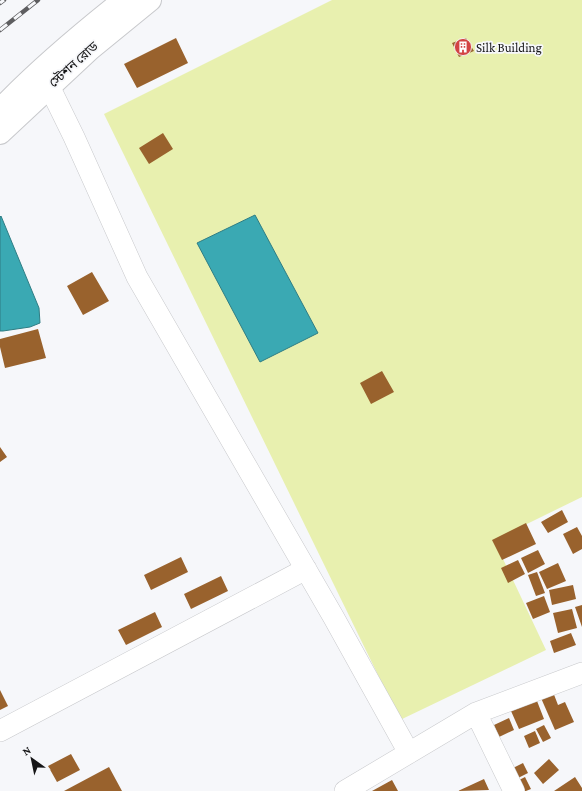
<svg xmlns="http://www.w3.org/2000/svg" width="582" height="791" font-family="'Crimson Pro','Noto Sans Bengali',serif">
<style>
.green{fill:#e8f0af}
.water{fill:#3aa9b3;stroke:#2f7d84}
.building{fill:#99622d}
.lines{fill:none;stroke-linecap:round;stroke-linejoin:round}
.minor-casing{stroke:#c8c9cc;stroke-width:22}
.major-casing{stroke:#c8c9cc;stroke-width:24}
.minor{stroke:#fff;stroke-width:21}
.major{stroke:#fff;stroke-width:22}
.rail-casing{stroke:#5e5e60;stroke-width:4.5}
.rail{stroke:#f6f7fa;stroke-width:3;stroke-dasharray:9;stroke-linecap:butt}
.labels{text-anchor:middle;stroke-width:3.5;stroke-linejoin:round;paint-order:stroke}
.poi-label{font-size:13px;fill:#161617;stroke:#f6f7fa;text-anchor:start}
.street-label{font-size:13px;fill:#161617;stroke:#f6f7fa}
</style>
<rect width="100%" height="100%" fill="#f6f7fa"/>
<path class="green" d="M332,0H582V497L494,540L546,650L400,720L104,114Z"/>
<path class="water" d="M255,215L318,333L260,362L197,243Z
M1,216L39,308L40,323L30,327L3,331H0V217Z"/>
<path class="building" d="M176,38L188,63L137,88L124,64Z
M466,38L474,51L459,57L452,43Z
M163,133L173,149L149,164L139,148Z
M92,272L109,301L83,315L67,286Z
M38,329L46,358L5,368L0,347V339Z
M382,371L394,392L371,404L360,383Z
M0,447L7,457L0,462Z
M562,510L568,522L548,533L541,522Z
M526,523L536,544L502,560L492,540Z
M577,527L582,536V549L573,554L563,534Z
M538,550L545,564L528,573L521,558Z
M181,557L188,572L151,590L144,575Z
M518,560L525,574L508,583L501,568Z
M558,563L566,581L547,589L539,572Z
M537,572L545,593L536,596L528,575Z
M221,576L228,591L191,609L184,594Z
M573,585L576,599L552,605L549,590Z
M544,596L550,612L533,619L526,603Z
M582,605V627L575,607Z
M572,609L577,628L558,633L553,613Z
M155,612L162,627L126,645L118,630Z
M571,633L576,645L554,653L550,641Z
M0,690L8,706L0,710Z
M553,692L558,705L565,702L574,722L555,730L541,698Z
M537,701L544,719L519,729L511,711Z
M509,718L514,730L499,737L494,725Z
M544,725L551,738L543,742L536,729Z
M535,731L540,743L529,748L524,736Z
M71,754L80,770L57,782L48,766Z
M549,759L559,770L543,784L534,773Z
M523,763L528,773L506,784L501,774Z
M109,767L122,791H64Z
M525,777L531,789L526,791H503L502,789Z
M575,777L582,788V791H554Z
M484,779L489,790L458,791Z
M392,780L398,791H372Z"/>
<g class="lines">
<g class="minor-casing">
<path id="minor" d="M49,86L74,137L137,277L334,618L409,753
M476,713L514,791
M0,731L306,569
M345,791L476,713L582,673"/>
</g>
<g class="major-casing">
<path id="major" d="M0,110C38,70 81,34 124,0
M0,133L90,49L150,0"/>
</g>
<use href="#minor" class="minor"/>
<use href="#major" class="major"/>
<g class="rail-casing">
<path id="rail" d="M0,3L4,0
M0,30L38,0"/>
</g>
<use href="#rail" class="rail"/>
</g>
<defs>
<g id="building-disc" transform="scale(0.9)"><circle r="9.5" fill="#d24343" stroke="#f6f7fa"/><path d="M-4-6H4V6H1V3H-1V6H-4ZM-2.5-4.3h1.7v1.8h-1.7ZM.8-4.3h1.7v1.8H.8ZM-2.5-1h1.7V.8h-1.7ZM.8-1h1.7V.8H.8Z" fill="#fff"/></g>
</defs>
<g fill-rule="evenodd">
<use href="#building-disc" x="463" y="47"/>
</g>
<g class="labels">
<g class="poi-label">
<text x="476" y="52">Silk Building</text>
</g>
<g class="street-label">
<text transform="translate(73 64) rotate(-42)" y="5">স্টেশন রোড</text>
</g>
</g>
<g transform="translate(32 759) rotate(327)" stroke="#f6f7fa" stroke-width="3" paint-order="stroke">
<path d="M0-3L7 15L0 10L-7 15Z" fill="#161617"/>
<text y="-6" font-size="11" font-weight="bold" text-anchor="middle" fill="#161617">N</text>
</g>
</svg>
